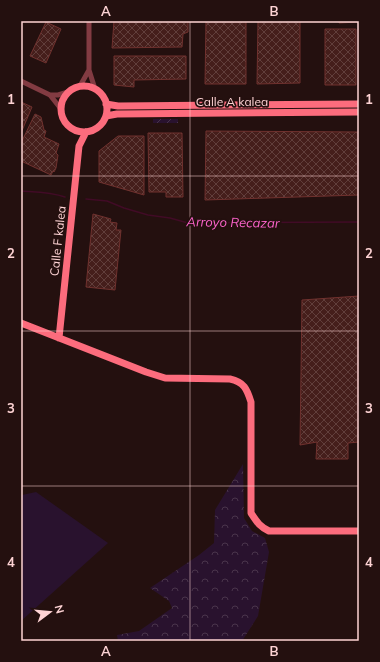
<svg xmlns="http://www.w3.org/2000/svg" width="380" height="662" font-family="Mulish,sans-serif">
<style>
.green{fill:#29122e}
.forest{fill:url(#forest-crowns)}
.garden{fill:url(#garden-furrows)}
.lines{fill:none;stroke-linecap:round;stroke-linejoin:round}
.stream{stroke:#410b26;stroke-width:1.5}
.building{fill:url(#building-cross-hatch);stroke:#70312e}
.street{stroke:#823b42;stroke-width:5}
.secondary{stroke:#fc6c7d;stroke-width:7}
.grid{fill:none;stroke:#fed3d4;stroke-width:1;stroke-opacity:0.55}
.labels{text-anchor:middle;stroke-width:3.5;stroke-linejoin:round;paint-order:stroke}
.street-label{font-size:12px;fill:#fed3d4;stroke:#24100f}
.water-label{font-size:13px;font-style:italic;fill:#fc63cb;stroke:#24100f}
.neatline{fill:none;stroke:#fed3d4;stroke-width:1.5}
.grid-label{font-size:13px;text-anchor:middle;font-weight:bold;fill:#fed3d4}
</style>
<defs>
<pattern id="forest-crowns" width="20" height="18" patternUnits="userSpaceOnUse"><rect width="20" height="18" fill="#29122e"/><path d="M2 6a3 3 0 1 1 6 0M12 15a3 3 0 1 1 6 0" fill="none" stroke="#49344b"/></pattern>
<pattern id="garden-furrows" width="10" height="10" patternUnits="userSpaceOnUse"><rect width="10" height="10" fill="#29122e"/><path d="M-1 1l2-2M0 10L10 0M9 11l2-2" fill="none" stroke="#49344b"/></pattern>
<pattern id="building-cross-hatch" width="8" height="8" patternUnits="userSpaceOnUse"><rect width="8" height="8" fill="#451e1b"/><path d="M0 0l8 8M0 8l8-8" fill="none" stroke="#613e3b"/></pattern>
</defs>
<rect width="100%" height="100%" fill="#24100f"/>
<path class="green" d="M36,492L108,543L21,621V497L22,495Z"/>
<path class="forest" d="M243,464L244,518L252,531L265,538L269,552L258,616L242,641H118L117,635L139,631L172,608L169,601L150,588L199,555L214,543L215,510Z"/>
<path class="garden" d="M153,119H178V123H153Z"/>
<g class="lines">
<path class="stream" d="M21,191C36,192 51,192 65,197
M86,199L107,201L124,208L148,215L170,218L188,223L359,222"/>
</g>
<path class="building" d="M114,21H188V32L183,34L182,47L112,48Z
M206,21H246V84H205Z
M258,21H300V83L257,84Z
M339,21H359V22L339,23Z
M46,22L61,29L46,63L30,56Z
M325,29H356V85H325Z
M114,56H186V79L134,80V87L114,85Z
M21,102L32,107L21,133Z
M35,114L41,117L44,130L46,131L44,137L59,144L56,153L58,155L56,168L54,172L53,171L51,175L21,161V143Z
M206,131L359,132V195L205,200Z
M148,133H182L183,197H166V192H149Z
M118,136H144V195L99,182V151Z
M93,214L111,219L110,222L117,223L116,230H121L115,290L86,287Z
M359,296V442L348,443V459H316L317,442L300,445L302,300Z"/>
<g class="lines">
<path class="street" d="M89,70L95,89
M21,81L50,95L61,109
M80,86L89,70V21
M50,95H58L68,92"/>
<path class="secondary" d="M61 109a23 23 0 1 1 46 0a23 23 0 1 1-46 0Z
M106,104L118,106L359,104
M106,116L117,114L359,112
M21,323L146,372L165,378L230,379C244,382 247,389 251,402V513C257,522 259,526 269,531H359
M59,338L79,146L86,132"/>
</g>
<path class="grid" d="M190,21V641M21,176H359M21,331H359M21,486H359"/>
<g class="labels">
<g class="street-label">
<text x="232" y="106">Calle A kalea</text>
<text transform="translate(58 241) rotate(-84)" y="4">Calle F kalea</text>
</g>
<g class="water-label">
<text transform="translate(233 222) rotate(1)" y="5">Arroyo Recazar</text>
</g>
</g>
<rect width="380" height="662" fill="none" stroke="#24100f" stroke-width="44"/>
<g transform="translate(50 612) rotate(74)" stroke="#24100f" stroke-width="3" paint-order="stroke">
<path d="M0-3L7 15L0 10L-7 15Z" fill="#fed3d4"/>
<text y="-6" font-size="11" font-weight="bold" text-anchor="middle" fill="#fed3d4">N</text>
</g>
<rect x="22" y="22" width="336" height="618" class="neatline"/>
<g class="grid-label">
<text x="106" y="16">A</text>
<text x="274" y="16">B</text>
<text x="11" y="104">1</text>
<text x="369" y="104">1</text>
<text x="11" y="258">2</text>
<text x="369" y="258">2</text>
<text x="11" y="413">3</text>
<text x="369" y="413">3</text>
<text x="11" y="567">4</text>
<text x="369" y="567">4</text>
<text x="106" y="656">A</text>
<text x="274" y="656">B</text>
</g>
</svg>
